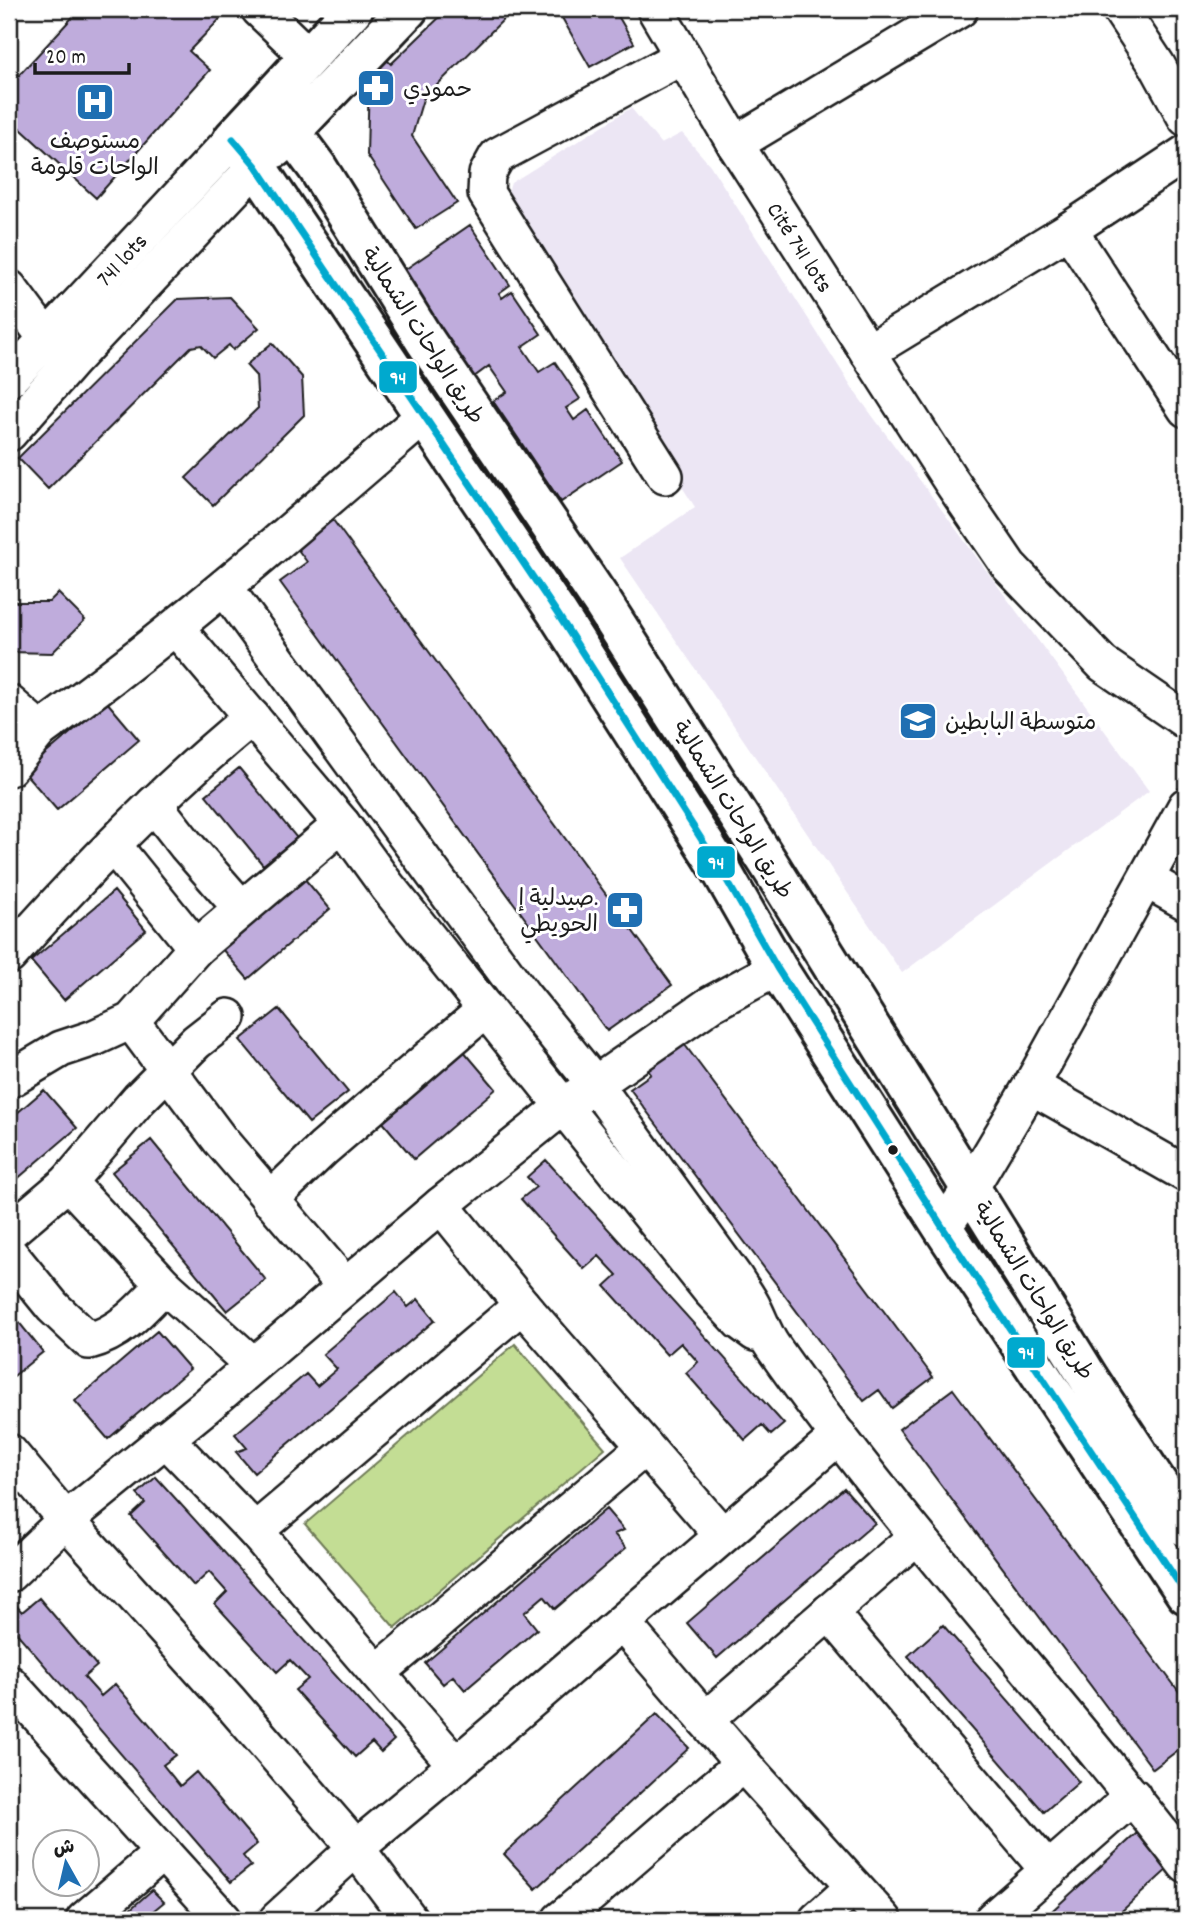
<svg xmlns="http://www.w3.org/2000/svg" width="1195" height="1929" font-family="Dekko,'Playpen Sans Arabic',sans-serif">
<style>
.built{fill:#ece6f4}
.pitch{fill:#c3dd94;stroke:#707c58;stroke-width:2}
.building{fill:#bfacdc;stroke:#1c1c1c;stroke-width:2}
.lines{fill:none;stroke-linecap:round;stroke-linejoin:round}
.minor-casing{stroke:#1c1c1c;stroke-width:40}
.major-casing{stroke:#1c1c1c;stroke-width:44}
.minor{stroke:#fff;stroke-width:35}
.major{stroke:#fff;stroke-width:38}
.bus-1-casing{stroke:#fff;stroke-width:12}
.bus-1{stroke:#00a9ce;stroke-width:7}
.bus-dot{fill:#1c1c1c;stroke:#fff;stroke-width:2.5}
.labels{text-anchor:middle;stroke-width:6;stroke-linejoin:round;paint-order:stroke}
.poi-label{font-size:23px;fill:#1c1c1c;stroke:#fff;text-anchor:start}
.street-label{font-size:23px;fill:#1c1c1c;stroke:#fff}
.line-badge{stroke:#fff;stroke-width:2.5}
.badge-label{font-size:19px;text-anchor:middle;font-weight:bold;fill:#fff}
</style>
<rect width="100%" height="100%" fill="#fff"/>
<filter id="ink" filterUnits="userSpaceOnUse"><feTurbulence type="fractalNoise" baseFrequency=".0143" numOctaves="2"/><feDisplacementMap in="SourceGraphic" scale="14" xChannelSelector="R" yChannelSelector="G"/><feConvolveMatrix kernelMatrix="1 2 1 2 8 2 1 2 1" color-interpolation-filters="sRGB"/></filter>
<g filter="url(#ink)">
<path class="built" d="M631,108L661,144L682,133L710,165L857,395L1149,791L902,973L620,558L695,507L503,207L511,183Z"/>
<path class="pitch" d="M515,1344L605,1448L395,1628L305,1524Z"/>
<path class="building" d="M80,9H209L220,19L189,51L210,70L96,198L9,118V86Z
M448,9H514L423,99L412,136L457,203L416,229L367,155L369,76L386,59L391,64Z
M557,9H614L634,43L590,67Z
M470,225L510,285L499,293L502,298L512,291L541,334L522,347L539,372L555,362L580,399L566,408L574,420L588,410L622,461L561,502L493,401L507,392L489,366L474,377L403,271Z
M230,297L259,328L233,350L229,345L213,358L201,345L191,347L48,489L18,458L178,299Z
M272,343L302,377L304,415L213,505L186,478L258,408L256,376L246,365Z
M333,520L672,985L607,1031L280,582L307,562L296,547Z
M58,593L85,620L52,653L9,652V597L16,602H49Z
M107,702L139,740L57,810L24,772Z
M239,768L297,838L263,865L206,795Z
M298,871L330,909L248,979L215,941Z
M114,891L146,930L64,1000L31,961Z
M279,1009L348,1092L309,1123L240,1040Z
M676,1033L933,1377L892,1408L879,1390L864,1401L630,1089L651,1074L639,1059Z
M463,1050L496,1089L414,1159L381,1120Z
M44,1090L77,1128L9,1186V1120Z
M151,1140L266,1280L227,1311L112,1172Z
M546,1160L784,1424L771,1435L762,1425L745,1440L686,1373L698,1362L681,1343L667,1355L605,1286L617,1275L599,1256L584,1269L521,1199L536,1187L527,1177Z
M396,1292L408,1307L418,1299L435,1320L254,1473L236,1452L247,1448L235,1434L306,1374L317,1386L337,1369L323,1354Z
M9,1310L43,1352L9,1380Z
M157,1331L190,1369L108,1439L75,1401Z
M953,1389L1186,1701V1744L1153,1769L899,1429Z
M156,1477L394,1740L381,1752L372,1742L355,1757L295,1690L308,1679L290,1660L277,1672L215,1604L227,1592L209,1572L194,1586L131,1516L145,1503L137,1494Z
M844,1488L875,1523L717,1658L687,1623Z
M606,1509L624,1530L614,1534L626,1548L555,1609L544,1596L524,1613L537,1629L465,1690L453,1676L443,1684L425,1663Z
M39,1598L97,1666L84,1677L101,1696L115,1684L176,1755L163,1765L180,1786L196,1772L257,1844L243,1856L251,1866L231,1882L9,1624V1606L13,1602L22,1612Z
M943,1625L1079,1782L1044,1812L908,1656Z
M657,1714L689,1748L536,1889L504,1854Z
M1137,1833L1169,1868L1112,1920H1042Z
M152,1890L164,1902L153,1911L161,1920H118Z"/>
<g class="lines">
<g class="minor-casing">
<g id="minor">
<path d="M259,9L309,57"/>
<path d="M655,9L735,144L960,9"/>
<path d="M1120,9L1157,65L1186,118"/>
<path id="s1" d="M735,144L868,352"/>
<path d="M1186,153L1069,230L868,352L951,481L1009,566L1103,664L1186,721"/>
<path d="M1069,230L1186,409"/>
<path d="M9,288L46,338L62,352"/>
<path id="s2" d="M9,379L233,139"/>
<path d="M9,433L72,361L256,166"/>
<path d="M665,476L486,193L487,174L497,156L683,56"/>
<path d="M225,588L448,894L524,997L594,1083L735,1278C741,1288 749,1298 754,1309C760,1321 765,1336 773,1347C900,1528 1052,1690 1186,1865"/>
<path d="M176,628L342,824L387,886L710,1290L740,1322L755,1333"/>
<path d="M9,703L40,730C174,634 298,525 423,417"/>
<path d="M9,768L40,730"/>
<path d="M154,804L186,845L241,908"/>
<path d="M113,845L196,948"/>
<path d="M1147,880L1186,902"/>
<path d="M9,956C84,871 164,789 252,717"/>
<path d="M131,1021L220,1140L345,1286"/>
<path d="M9,1080L61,1049L94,1038L131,1021L196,948L342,824"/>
<path d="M1031,1086L1186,1174"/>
<path d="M68,1182L164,1285L253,1365"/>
<path d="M270,1200L323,1149L486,1009"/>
<path d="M441,1205L522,1305L722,1535"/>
<path d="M943,1228L971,1187L1031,1086L1186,806"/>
<path d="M9,1232L68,1182L139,1099L196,1042L228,1017"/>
<path d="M9,1253L53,1307L89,1341C121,1333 142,1308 164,1285"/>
<path d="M165,1438L255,1531L456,1765"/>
<path d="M9,1452L66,1520L229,1701L356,1848L410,1920"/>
<path d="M255,1531L522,1305"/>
<path d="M9,1574L66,1520L206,1406L441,1205L565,1105L711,1004L777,968"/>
<path d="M829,1612L1049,1871"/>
<path d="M622,1623L743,1764L884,1920"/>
<path d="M377,1673L644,1448"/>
<path d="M9,1683L224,1920"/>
<path d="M705,1720L917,1536"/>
<path d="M84,1920L163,1852"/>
<path d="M277,1920L356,1848L456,1765L839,1436"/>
<path d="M560,1920C622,1869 681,1815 743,1764"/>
<path d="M817,1920L854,1887"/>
<path d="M992,1920L1133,1796"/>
</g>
</g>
<g class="major-casing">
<path id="major" d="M353,9L233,139L256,166L557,613L721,870L777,968L943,1228L1186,1594
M268,101L317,167L424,339L602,602L769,864L1089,1379L1186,1527
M275,148L408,9"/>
</g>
<use href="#minor" class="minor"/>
<use href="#major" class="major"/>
<g class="bus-1-casing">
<path id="bus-1" d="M233,139L256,166L557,613L721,870L777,968L943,1228L1186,1594"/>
</g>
<use href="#bus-1" class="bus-1"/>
</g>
</g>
<defs>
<g id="pharmacy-square" transform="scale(2.0125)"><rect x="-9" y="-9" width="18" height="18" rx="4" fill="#1f6fb2" stroke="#fff"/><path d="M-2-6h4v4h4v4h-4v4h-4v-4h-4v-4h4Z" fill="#fff"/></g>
<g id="hospital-square" transform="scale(2.0125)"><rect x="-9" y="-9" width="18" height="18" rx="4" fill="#1f6fb2" stroke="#fff"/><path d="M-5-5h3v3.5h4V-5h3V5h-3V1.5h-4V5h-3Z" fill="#fff"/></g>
<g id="school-square" transform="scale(2.0125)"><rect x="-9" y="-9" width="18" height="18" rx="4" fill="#1f6fb2" stroke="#fff"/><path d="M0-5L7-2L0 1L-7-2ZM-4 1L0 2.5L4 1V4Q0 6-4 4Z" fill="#fff"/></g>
</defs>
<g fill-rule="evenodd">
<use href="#pharmacy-square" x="376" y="88"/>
<use href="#hospital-square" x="95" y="102"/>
<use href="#school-square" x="918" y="721"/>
<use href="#pharmacy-square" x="625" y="910"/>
</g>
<circle class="bus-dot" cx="893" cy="1150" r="6"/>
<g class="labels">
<g class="poi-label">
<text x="403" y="96">حمودي</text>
<text x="95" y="148" text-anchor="middle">مستوصف<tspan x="95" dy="26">الواحات قلومة</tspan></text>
<text x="945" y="729">متوسطة البابطين</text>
<text x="598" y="905" text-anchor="end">صيدلية إ.<tspan x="598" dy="26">الحويطي</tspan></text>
</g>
<g class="street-label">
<text dy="8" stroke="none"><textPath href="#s1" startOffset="122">Cité 741 lots</textPath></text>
<text dy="8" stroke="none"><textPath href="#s2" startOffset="164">741 lots</textPath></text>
<text transform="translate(424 335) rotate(57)" y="8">طريق الواحات الشمالية</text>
<text transform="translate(734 809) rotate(58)" y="8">طريق الواحات الشمالية</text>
<text transform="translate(1035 1290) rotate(58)" y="8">طريق الواحات الشمالية</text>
</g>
</g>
<g class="line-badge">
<rect x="378" y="360" width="40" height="34" rx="7" fill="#00a9ce"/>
<rect x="696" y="845" width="40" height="34" rx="7" fill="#00a9ce"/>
<rect x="1006" y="1336" width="40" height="33" rx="7" fill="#00a9ce"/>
</g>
<g class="badge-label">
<text x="398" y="384">94</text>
<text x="716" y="869">94</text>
<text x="1026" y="1359">94</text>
</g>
<rect width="1195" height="1929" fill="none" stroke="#fff" stroke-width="35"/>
<rect x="18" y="18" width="1160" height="1894" fill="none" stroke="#1c1c1c" stroke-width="2.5" filter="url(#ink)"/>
<g transform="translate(66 1863) rotate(352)"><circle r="33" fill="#ffffff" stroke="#a4a4a4" stroke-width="2"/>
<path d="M0-5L12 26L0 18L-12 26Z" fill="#1f6fb2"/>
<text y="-10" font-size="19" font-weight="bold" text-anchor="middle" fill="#1c1c1c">ش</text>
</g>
<path d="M35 63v10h94v-10" fill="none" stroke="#1c1c1c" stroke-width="3.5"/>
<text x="46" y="63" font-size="21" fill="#1c1c1c" stroke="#ffffff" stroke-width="5" paint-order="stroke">20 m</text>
</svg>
